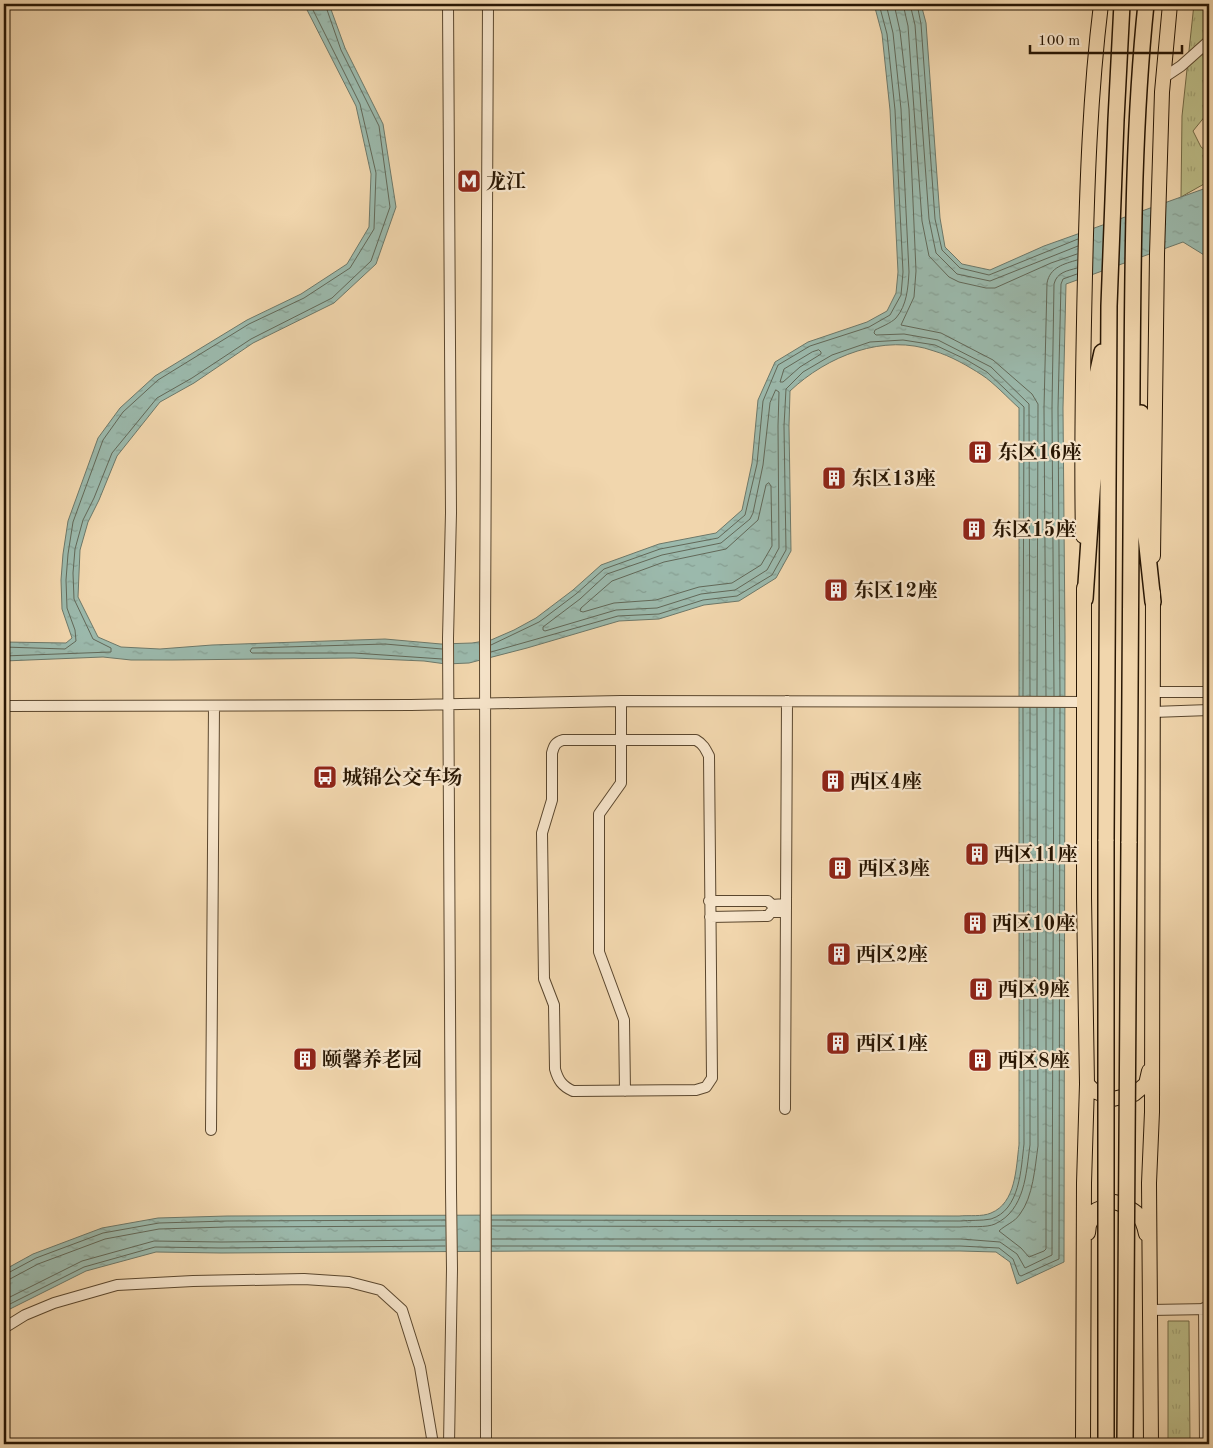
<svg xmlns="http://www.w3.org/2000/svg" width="1213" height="1448" font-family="'Old Standard TT','Noto Serif SC',serif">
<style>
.grass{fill:url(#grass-tufts);stroke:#726a46}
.water{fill:url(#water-ripples);stroke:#6d7869}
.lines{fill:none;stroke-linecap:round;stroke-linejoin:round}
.shore{stroke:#626858;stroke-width:1}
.minor-casing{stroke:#5b472e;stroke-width:12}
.major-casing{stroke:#291704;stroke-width:16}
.highway-casing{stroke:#291704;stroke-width:18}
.minor{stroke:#f6e4ca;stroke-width:10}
.major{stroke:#f1d6ad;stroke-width:14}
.highway{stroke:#f1d6ad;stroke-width:15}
.highway-bridge-casing{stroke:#291704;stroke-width:18;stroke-linecap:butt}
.highway-bridge{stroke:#f1d6ad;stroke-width:15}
.labels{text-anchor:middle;stroke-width:4.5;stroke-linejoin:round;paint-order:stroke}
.poi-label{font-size:20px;font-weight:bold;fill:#291704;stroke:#f6e4ca;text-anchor:start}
</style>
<defs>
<pattern id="grass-tufts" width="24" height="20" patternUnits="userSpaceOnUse" patternTransform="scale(1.25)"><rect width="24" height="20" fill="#bcbd88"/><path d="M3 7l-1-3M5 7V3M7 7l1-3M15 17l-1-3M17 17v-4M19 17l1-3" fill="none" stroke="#a2a274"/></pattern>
<pattern id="water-ripples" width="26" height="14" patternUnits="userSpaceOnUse" patternTransform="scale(1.25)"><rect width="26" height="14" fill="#9bb9ac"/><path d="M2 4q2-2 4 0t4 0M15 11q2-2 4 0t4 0" fill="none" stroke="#869e92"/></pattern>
</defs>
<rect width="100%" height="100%" fill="#f1d6ad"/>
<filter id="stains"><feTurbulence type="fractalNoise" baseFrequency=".004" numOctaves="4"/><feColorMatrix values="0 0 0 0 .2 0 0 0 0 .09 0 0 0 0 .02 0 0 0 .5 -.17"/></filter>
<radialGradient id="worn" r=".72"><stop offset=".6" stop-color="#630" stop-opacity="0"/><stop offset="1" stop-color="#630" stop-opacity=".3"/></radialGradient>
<path class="grass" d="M1194,4H1209V105L1206,115L1193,131L1201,147L1209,153V179L1204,184L1181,197L1182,116Z
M1168,1321H1189L1190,1444H1168Z"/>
<path class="water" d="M304,4H329L345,48L383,124L396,207L376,264L334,303L253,343L194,383L160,402L117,456L99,500L88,522L80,550L78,597L98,637L121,647L160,649L212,645L385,639L441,644L472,643L491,640L514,630L536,618L573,590L601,565L659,544L716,533L742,510L752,463L758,400L775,362L808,342L867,322L887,311L896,293L898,272L890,110L882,34L874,4H921L926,23L940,218L945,247L962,264L990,270L1044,246L1209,187V258L1183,242L1066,284L1063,408L1065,637L1064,1262L1017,1284L1010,1262L996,1252L960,1251H534L221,1253L156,1252L86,1271L4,1312V1270L33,1254L102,1228L158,1218L227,1216L522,1215L959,1216C969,1215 982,1217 991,1213C1016,1203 1016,1168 1019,1145V408C1009,399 993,382 982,375C968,366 951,356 934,351C884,333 827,356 790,391L789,426L791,551L776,578L739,601L704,605L659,619L619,621L527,648L469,663L446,664L424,661L354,658L173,660H131L103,657L4,661V642L66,643L72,638L62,609L61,580L63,554L68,521L98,438L120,408L155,376L247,320L301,294L347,264L369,227L371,174L356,106Z"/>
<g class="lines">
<path class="shore" d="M886,4L893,33L901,109L909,272C908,288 907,305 896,318C891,323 881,327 875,330L874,333L876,335L904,334L938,340L991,367L1029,404L1030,696
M894,4L900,31L909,109L916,271L914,297L901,325L941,333L993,360L1032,394L1038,404L1037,696
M903,4L908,26L922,221L929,256L949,277L959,282L986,288H995L1051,263L1077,254
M910,4L915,25L929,219L936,253L957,274L990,281L1078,246
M917,4L921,24L935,219L942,250L960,268L989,275L1078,239
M819,350L821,352V354L800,367L783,382H780L784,369L812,352Z
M776,390L779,392L778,426L779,548L767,570L735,590L701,594L657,608L616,610L545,631L543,630V627L580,599L607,574L662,555L721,543L750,519L753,513L763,465L770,403Z
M769,483L771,486L772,546L761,565L732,583L699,587L656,600L614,603L583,612L580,611L581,608L612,581L664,562L726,549L758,520L766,485Z
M491,645L539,622L576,594L604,569L660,549L718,538L745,515L757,464L763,401L778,365L810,346L869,327L890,315L901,295L903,272L895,110L887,34L879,4
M4,647L65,649L76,641L75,630L67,608L66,580L68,554L73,522L103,440L123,412L158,380L249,324L304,298L350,268L374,229L376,173L360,104L310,4
M442,649L385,644L252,648L250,651L252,653H354L442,659
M491,652L618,616L659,614L703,600L737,596L772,575L786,550L784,426L786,389L803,372L832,355L870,342L903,340L935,345L965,359L987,372L1024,407L1023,696
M4,656L111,652V648L93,639L74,599L73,573L75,549L83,520L94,498L112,453L157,398L192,378L251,339L332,298L371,261L390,207L379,126L341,50L325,4
M1046,696L1044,408L1047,283C1050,267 1064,264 1077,260
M1054,696L1052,408L1054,284C1057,272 1067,271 1077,268
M1060,696L1058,408L1061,284L1063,279L1077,274
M1037,708L1038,1146C1035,1167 1033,1197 1020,1214C1015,1222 1005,1225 999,1231L1021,1248L1029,1257L1044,1251L1046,1249V708
M492,1220L960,1221C969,1220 981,1221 991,1219C1020,1210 1021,1169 1024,1144L1023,708
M492,1226L960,1227C970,1226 986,1228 995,1224C1025,1210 1026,1174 1030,1145V708
M492,1239H961L1000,1242L1017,1254L1025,1268L1052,1255L1054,708
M492,1246H960L999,1248L1013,1259L1019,1275L1021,1276L1059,1259L1060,708
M4,1274L8,1273L36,1258L103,1233L159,1223L227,1221L445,1220
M4,1280L10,1279L38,1264L105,1239L159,1229L227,1227L445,1226
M4,1300L82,1261L154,1241L221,1242L445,1240
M4,1307L84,1267L155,1247L221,1248L445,1246"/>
<g class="minor-casing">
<path id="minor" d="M448,4L451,513L448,638L451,1191L452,1269L449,1444
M1163,78L1181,66L1209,41
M1153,692H1209V682
M621,701V783L599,814V952L624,1020L625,1091
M4,706L411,705L621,701L1084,702
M1153,712L1209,710V718
M563,740H696C703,744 705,748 709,756L712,1078L706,1087L696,1090L573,1091C562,1086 558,1080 555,1069L554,1005L544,979L542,833L552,800V753C554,745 556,742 563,740Z
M709,901H768L772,905L785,904
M710,917L768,916L771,912H785
M785,1109L787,701
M211,1130L214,706
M1204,1308L1205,1444
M1150,1310L1209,1309
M4,1328L25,1315L54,1303L117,1285L193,1281L304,1279L349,1282L380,1290L402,1310L420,1367L433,1444
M486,1444L485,636L488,4"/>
</g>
<g class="major-casing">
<path id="major" d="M1083,536C1081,449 1083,362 1085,275C1087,185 1090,94 1101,4
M1153,556L1157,254L1162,92L1170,4
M1087,1084L1094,1091L1113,1099L1134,1094L1146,1084L1149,1071
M1088,1233L1089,1225L1096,1210L1115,1202C1134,1209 1142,1213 1146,1234
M1083,1444L1084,1183L1087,1084L1084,898V588
M1151,1444L1149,1183L1152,1112L1153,593"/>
</g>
<g class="highway-casing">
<path id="highway" d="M1141,413L1146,537L1153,602
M1085,599L1095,449L1097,375L1102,352
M1106,841L1109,306L1116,120L1122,4
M1129,843C1129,689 1131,536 1132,383C1133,257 1133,129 1146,4"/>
</g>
<use href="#minor" class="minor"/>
<use href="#major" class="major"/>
<use href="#highway" class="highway"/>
<g class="highway-bridge-casing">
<path id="highway-bridge" d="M1106,1444V841
M1125,1444L1129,843"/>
</g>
<use href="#highway-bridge" class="highway-bridge"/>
</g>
<defs>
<g id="metro-square" transform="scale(1.25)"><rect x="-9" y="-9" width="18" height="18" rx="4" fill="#8f2418" stroke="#f6e4ca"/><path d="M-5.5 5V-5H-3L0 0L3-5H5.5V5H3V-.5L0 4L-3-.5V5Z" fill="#fff"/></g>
<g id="building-square" transform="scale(1.25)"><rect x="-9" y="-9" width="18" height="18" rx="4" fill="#8f2418" stroke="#f6e4ca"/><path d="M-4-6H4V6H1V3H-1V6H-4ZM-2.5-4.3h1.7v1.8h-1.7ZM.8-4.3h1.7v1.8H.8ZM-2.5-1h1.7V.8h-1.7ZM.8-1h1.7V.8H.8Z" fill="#fff"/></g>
<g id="bus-square" transform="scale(1.25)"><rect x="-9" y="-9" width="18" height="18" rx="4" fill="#8f2418" stroke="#f6e4ca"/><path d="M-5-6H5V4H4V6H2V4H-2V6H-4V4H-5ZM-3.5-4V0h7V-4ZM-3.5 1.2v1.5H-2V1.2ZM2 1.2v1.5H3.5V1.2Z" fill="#fff"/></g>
</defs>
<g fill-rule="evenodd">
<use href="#metro-square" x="469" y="181"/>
<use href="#building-square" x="980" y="452"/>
<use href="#building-square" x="834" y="478"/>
<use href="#building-square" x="974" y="529"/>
<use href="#building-square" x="836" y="590"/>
<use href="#bus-square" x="325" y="777"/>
<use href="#building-square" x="833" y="781"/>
<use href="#building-square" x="977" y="854"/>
<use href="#building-square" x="840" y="868"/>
<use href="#building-square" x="975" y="923"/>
<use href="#building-square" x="839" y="954"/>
<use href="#building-square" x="981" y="989"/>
<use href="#building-square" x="838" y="1043"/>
<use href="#building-square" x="305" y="1059"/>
<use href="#building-square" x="980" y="1060"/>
</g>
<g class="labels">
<g class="poi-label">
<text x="486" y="188">龙江</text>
<text x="998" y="459">东区16座</text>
<text x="852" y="485">东区13座</text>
<text x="992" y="536">东区15座</text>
<text x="854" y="597">东区12座</text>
<text x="342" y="784">城锦公交车场</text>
<text x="850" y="788">西区4座</text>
<text x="994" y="861">西区11座</text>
<text x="858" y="875">西区3座</text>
<text x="992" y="930">西区10座</text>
<text x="856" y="961">西区2座</text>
<text x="998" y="996">西区9座</text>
<text x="856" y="1050">西区1座</text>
<text x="322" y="1066">颐馨养老园</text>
<text x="998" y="1067">西区8座</text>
</g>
</g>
<rect width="1213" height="1448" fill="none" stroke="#f1d6ad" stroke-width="20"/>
<rect x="5" y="5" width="1203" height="1438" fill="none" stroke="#291704" stroke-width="2.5"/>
<rect x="10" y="10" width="1193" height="1428" fill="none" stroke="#291704"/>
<path d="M1030 45v8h152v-8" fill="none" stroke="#291704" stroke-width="2.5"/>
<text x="1038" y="45" font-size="15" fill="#291704" stroke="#f6e4ca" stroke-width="4" paint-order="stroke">100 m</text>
<rect width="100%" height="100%" filter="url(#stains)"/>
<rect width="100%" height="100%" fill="url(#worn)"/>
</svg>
